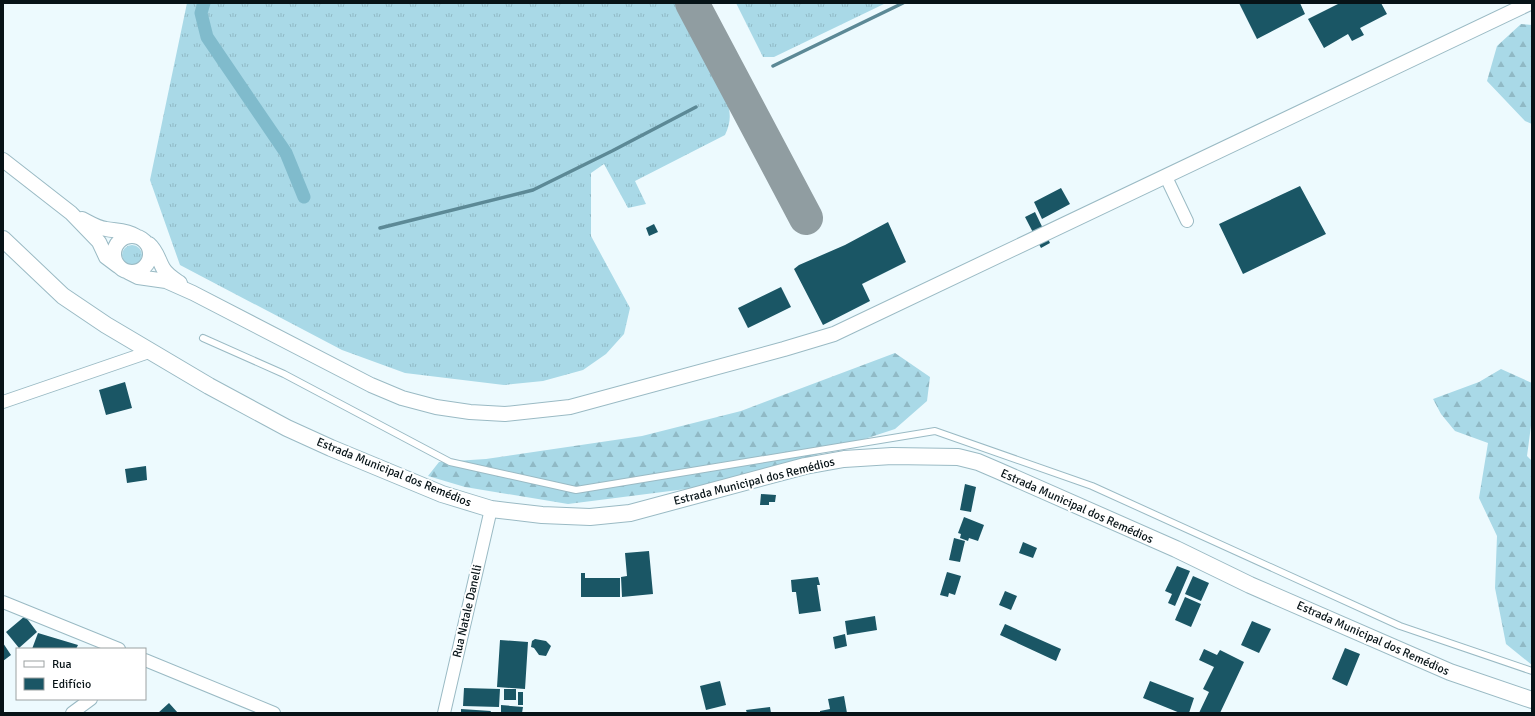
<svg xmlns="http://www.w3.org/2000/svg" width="1535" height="716" font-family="Signika,sans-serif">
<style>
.grass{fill:url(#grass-tufts)}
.forest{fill:url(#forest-firs)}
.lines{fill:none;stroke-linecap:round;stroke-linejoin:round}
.stream{stroke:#5c8996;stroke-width:3.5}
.canal{stroke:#80bbcc;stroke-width:13}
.taxiway{stroke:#909da1;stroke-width:34}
.building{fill:#1a5665}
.service-casing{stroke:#9abac4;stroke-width:8}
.minor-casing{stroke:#9abac4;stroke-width:14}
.tertiary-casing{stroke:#9abac4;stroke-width:16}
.secondary-casing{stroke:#9abac4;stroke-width:18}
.service{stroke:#fff;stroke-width:6}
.minor{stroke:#fff;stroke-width:12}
.tertiary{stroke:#fff;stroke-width:14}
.secondary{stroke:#fff;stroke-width:16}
.labels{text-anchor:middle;stroke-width:4;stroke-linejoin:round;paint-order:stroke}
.street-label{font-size:12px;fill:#071317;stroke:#fff}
</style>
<defs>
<pattern id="grass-tufts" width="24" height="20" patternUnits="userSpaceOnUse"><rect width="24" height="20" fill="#a9d9e7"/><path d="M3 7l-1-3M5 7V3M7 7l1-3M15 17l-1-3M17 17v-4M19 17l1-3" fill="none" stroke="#90b9c5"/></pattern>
<pattern id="forest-firs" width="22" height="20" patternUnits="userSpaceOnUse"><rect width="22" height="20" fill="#a9d9e7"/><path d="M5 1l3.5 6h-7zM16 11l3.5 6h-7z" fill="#90b9c5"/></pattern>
</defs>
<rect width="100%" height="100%" fill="#edfafe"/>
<path class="grass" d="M187,3H677L727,101C731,114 731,122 725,135L635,181L646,204L628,208L604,164L591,173V236L630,308L624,334L606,354L583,370L543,381L504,385L405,373L342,350L180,265L150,180Z
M736,3H886L774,57H763Z
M122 255a10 10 0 1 1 20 0a10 10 0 1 1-20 0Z"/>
<path class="forest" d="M1521,24L1532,25V124L1525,121L1487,81L1497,46Z
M895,353L930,377L927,401L895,429L816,455L694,488L568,504L465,487L428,476L439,462L486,459L642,436L741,411Z
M1501,369L1532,383V418L1527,456L1532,461V665L1506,644L1495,588L1497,536L1479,498L1488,443L1455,431L1441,414L1433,399L1479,382Z"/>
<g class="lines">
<path class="stream" d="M773,66L903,3
M380,228L533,190L612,151L696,107"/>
<path class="canal" d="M204,3L201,13L207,37L286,153L304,197"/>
<path class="taxiway" d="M692,3L806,218"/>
</g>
<path class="building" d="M1239,3H1300L1305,14L1257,39Z
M1340,3H1381L1387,14L1360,28L1364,35L1352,41L1348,34L1324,48L1308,19Z
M1300,186L1326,234L1243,274L1219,224Z
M1061,188L1070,204L1042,219L1034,202Z
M1035,212L1050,243L1041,248L1025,217Z
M888,222L906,262L862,284L870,301L823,325L794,269L799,265L845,245Z
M654,224L658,232L649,236L646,228Z
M781,287L791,307L748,328L738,308Z
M125,382L132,408L106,415L99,390Z
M146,466L147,480L127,483L125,469Z
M965,484L976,487L971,512L960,510Z
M761,494L776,495L775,502H769V505H760Z
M964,517L984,525L978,541L969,538L968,541L960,538L961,534L958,533Z
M954,538L965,541L960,562L949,560Z
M1023,542L1037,548L1033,558L1019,553Z
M649,551L653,594L622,597L621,577L627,576L625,553Z
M1177,566L1190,571L1175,606L1168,603L1172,594L1165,591Z
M947,572L961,576L955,595L949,593L948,597L940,595Z
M581,573H585V578H620V597H581Z
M1193,576L1209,583L1201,601L1185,594Z
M818,577L820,585H817L821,611L799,614L796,592H792L791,580Z
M1005,591L1017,596L1011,610L999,605Z
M1185,597L1201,604L1191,627L1175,620Z
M25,616L37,632L19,648L6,632Z
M875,616L877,630L847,635L845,621Z
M1252,621L1271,629L1259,653L1241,645Z
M1005,624L1061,649L1056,661L1000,635Z
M38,633L78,645L76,649H32Z
M845,634L847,646L835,649L833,637Z
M535,639L546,641L551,646L546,656L539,655L534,648L531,647L532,641Z
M500,640L528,642L525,689L497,687Z
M3,643L11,655L3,661Z
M1345,648L1360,654L1347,686L1332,679Z
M1204,649L1217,655L1220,650L1244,662L1220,713H1199L1209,692L1203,689L1214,667L1199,660Z
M720,681L726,705L706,710L700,686Z
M1150,681L1194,698L1189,713H1180L1143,698Z
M464,688L500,689L499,707L463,706Z
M504,689H516V700H504Z
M518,692H523V705H518Z
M844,696L847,713H820V711L830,709L828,699Z
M169,703L178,713H158Z
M501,705L523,707L522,713H501Z
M770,707L771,713H747L746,710Z
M461,709L491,711L490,713H461Z"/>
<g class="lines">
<g class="service-casing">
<path id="service" d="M203,338L284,374L450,462L576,490L935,431L1092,486L1400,626L1532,671"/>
</g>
<g class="minor-casing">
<path id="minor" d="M1166,177L1187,221
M3,402L149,352
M3,602L119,649
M145,660L274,713
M72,713L91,699
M444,713L491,509"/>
</g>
<g class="tertiary-casing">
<path id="tertiary" d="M3,160L71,213L99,242L106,257L118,266
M82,219C90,223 97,228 106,229C117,231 126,230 136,236
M114 254a18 18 0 1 1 36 0a18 18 0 1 1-36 0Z
M149,244C157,251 158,259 163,268C167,275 174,279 180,283
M128,272L138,277L166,281L193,293L371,385L402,398L436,407L470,412L505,414L570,407L784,349L834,334L1530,3"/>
</g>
<g class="secondary-casing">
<path id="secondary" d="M3,239L63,296L106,325L209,386L287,428L331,448L442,494L491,509L542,515L590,517L630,513L805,466L844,459L892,456L958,457L978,462L999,471L1176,549L1250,585L1450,672L1532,700"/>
</g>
<use href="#service" class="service"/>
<use href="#minor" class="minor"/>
<use href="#tertiary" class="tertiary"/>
<use href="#secondary" class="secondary"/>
</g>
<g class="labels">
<g class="street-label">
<text transform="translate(394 472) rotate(22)" y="4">Estrada Municipal dos Remédios</text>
<text transform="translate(754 481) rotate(-14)" y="4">Estrada Municipal dos Remédios</text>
<text transform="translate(1077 506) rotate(24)" y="4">Estrada Municipal dos Remédios</text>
<text transform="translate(467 611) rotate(-77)" y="4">Rua Natale Danelli</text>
<text transform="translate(1373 638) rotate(24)" y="4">Estrada Municipal dos Remédios</text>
</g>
</g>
<rect width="1535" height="716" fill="none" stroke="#071317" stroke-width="8"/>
<rect x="16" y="648" width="130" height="52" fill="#ffffff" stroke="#9ca1a2"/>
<rect x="24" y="661" width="20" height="6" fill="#ffffff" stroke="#9ca1a2"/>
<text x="52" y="668" font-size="12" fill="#071317">Rua</text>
<rect x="24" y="678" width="20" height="12" fill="#1a5665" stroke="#9ca1a2"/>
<text x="52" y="688" font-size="12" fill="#071317">Edifício</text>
</svg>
